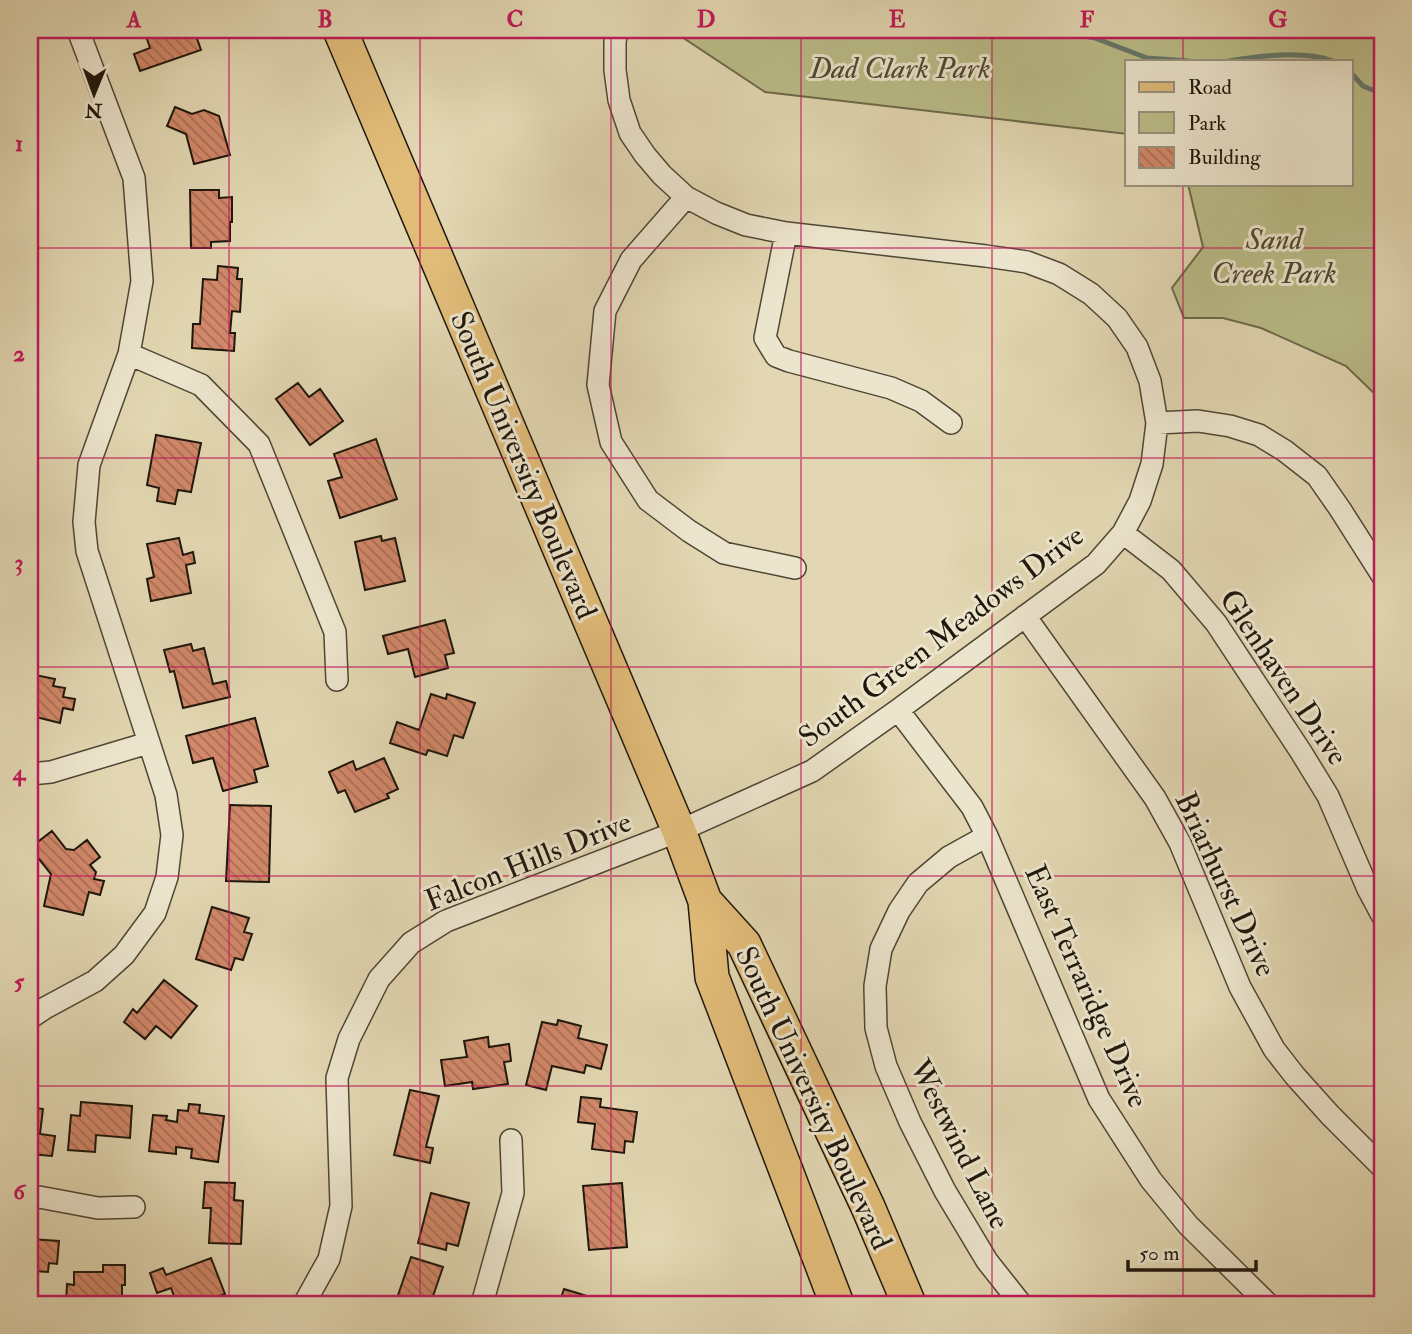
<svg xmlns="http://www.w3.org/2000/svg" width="1412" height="1334" font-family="'IM FELL Double Pica',serif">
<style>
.green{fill:#babc88;stroke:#6c694a;stroke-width:2}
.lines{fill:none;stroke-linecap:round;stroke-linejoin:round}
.stream{stroke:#65786b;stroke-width:5}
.building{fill:url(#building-back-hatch);stroke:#1e160b;stroke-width:2}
.street-casing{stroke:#4f4635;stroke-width:24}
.primary-casing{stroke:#1e160b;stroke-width:36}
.street{stroke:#ece5cd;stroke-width:21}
.primary{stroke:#e1bc79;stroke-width:33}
.grid{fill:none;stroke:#c2185b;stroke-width:2;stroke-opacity:0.55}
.labels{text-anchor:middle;stroke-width:6;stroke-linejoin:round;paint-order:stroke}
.park-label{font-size:30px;font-style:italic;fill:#4d4830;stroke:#ece5cd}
.street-label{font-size:30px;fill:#1e160b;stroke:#ece5cd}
.neatline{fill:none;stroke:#c2185b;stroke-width:2.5}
.grid-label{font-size:23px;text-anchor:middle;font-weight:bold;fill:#c2185b}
</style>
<defs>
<pattern id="building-back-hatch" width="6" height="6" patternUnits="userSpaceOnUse" patternTransform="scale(1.75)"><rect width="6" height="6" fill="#d2886a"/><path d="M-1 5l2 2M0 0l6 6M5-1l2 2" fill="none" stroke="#aa6e55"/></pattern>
</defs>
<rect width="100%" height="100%" fill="#e2d7b2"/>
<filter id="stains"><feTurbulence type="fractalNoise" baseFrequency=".00286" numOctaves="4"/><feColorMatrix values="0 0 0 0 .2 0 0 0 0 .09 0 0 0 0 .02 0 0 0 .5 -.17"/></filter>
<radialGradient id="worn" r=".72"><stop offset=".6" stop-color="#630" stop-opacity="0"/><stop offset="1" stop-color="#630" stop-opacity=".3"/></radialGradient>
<path class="green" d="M694,30H1382V401L1346,366L1261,328L1223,318H1184L1172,288L1203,247L1188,184H1351V61H1127V134L765,92L676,33Z"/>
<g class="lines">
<path class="stream" d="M1052,30L1095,38L1147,58L1189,61
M1229,61C1261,56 1302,50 1333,61
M1351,73L1363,86L1382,94"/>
</g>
<path class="building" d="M144,30H194L201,50L140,71L134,54L150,48Z
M562,30H578L575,36Z
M175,107L192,114L204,110L219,116L230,155L194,164L186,134L167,126Z
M30,188H33L32,209H30Z
M190,190H219V198L232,197V222H230V241L211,242V248H191Z
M218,266L238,268L237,279H242L240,312L232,311L230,333H235L234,351L192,348L193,324H200L203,279L217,280Z
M298,383L309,397L320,389L343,421L310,445L276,399Z
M156,435L201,443L191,492L178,490L175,504L157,501L159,488L147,485Z
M376,439L397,499L340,518L328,481L342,477L334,454Z
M381,536L382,541L395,538L405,581L365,590L355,542Z
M179,538L183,555L193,552L195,563L186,565L191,593L151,601L147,579L154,577L147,544Z
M445,620L454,653L445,655L448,668L415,677L408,649L388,654L383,636Z
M191,644L193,651L204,648L213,684L226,681L230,697L183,708L174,671L170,672L164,650Z
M30,674L55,679L53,686L65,688L63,697L75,699L73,710L63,708L60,723L36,717L31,740Z
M431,694L446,699L447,694L475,703L463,738L454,735L447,756L428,750L426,755L390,743L397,722L419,730Z
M255,718L268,766L254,770L257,782L223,791L213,758L193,763L186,736Z
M384,758L398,789L387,794L389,798L355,812L345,790L338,793L329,772L353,761L356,770Z
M230,805L271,806L269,882L226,881Z
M52,831L66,849L74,850L87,840L100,857L90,865L96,872L94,879L104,881L100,895L89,892L83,915L44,906L51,874L30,848Z
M212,907L249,918L244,932L252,934L243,960L235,958L231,970L196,959Z
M164,980L197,1006L171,1038L156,1026L145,1039L124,1022L133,1009L137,1013Z
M558,1020L581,1026L578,1038L607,1045L601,1069L586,1065L584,1073L552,1066L546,1090L526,1085L542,1022L557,1025Z
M488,1037L489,1047L509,1044L511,1061L504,1062L508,1084L473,1089L472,1082L445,1086L441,1060L467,1057L464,1041Z
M410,1090L439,1096L426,1147L433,1148L430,1163L394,1155Z
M581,1097L601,1099L600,1107L637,1112L633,1142L625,1141L624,1153L592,1149L595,1124L578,1122Z
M81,1102L132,1106L130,1138L96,1135L95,1152L68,1150L71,1115L80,1116Z
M189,1104L200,1105L199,1113L224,1116L218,1162L191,1158L192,1149L176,1147V1154L149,1151L153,1115L167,1116L166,1120L177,1122L178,1110L188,1111Z
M30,1107L43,1109L40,1134L55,1136L52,1156L30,1154Z
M205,1182L235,1183L234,1200L243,1201L241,1244L209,1243L211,1208H203Z
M622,1183L627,1247L589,1250L583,1186Z
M431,1193L469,1203L458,1246L447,1243L446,1250L418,1243Z
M30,1239L59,1241L57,1264L49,1263L48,1272L34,1271L33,1282L30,1281Z
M411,1257L443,1267L431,1302L439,1304H395Z
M211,1258L225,1294L198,1304H177L171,1288L157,1293L150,1273L163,1268L166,1275Z
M103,1265H125V1285H122V1301H110V1304H66L67,1284L74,1285V1272H103Z
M564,1289L590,1297L587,1304H555L557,1299L560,1301Z"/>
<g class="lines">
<g class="street-casing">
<path id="street" d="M686,197L631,260L605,311L598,385L611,442L648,500L689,531L724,553L795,568
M786,233L765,338L776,356L789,361L891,388L921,401L951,423
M129,354L201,385L259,444L335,632L337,680
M1157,423L1198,421L1230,426L1259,435L1285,451L1317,476L1340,509L1382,575
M1123,533L1171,570L1216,623L1301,752L1328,796L1368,889L1382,915
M1025,616L1155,798L1180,843L1240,987L1274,1049L1295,1076L1330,1115L1382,1167
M898,710L972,807L987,836L1099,1099L1151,1180L1188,1225L1268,1304
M30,774L51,772L148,743
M987,836L949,857L918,883L899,911L881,949L875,986L876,1028L886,1066L910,1122L945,1191L987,1261L1021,1304
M30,1018L45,1008L95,981L124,955L155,913L167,877L172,835L166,795L87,551L84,522L89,465L129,354L142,281L134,178L78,30
M30,1198L39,1197L98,1208L134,1207
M304,1304L329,1259L341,1206L337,1078L349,1039L379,979L411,943L446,921L679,831L812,771L898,710L1096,564L1123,533L1140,501L1152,464L1157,423L1150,381L1137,347L1117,318L1091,294L1059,274L1027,262L986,256L786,233L746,225L716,213L686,197L662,175L645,155L630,133L619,100L615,70V42L617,30
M482,1304L513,1193L511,1140"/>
</g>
<g class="primary-casing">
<path id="primary" d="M340,30L679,831L705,901L712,977L837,1304
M705,901L744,944L868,1207L909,1304"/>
</g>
<use href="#street" class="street"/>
<use href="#primary" class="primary"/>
</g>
<path class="grid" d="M229,30V1304M420,30V1304M611,30V1304M801,30V1304M992,30V1304M1183,30V61M1183,184V1304M30,248H1382M30,458H1382M30,667H1382M30,876H1382M30,1086H1382"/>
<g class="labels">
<g class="park-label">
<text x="900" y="78">Dad Clark Park</text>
<text x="1274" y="249">Sand<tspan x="1274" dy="34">Creek Park</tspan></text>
</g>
<g class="street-label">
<text transform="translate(524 465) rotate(67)" y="10">South University Boulevard</text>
<text transform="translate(941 636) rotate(-37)" y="10">South Green Meadows Drive</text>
<text transform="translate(1284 677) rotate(56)" y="10">Glenhaven Drive</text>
<text transform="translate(528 861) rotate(-22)" y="10">Falcon Hills Drive</text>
<text transform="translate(1226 884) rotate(65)" y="10">Briarhurst Drive</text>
<text transform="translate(1087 986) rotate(66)" y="10">East Terraridge Drive</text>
<text transform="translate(814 1098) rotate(65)" y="10">South University Boulevard</text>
<text transform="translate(960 1144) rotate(63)" y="10">Westwind Lane</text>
</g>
</g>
<rect width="1412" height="1334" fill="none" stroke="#e2d7b2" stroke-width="77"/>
<rect x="1125" y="60" width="228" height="126" fill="#ece5cd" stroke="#9a927f" stroke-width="2"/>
<rect x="1139" y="82" width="35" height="10" fill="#e1bc79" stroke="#9a927f" stroke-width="2"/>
<text x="1188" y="94" font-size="21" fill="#1e160b">Road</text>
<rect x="1139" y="112" width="35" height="21" fill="#babc88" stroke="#9a927f" stroke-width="2"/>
<text x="1188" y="130" font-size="21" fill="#1e160b">Park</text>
<rect x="1139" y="147" width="35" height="21" fill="url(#building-back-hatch)" stroke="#9a927f" stroke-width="2"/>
<text x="1188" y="164" font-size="21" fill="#1e160b">Building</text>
<g transform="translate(94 94) rotate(181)" stroke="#ece5cd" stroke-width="5" paint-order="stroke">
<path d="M0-5L12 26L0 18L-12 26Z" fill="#1e160b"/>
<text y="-10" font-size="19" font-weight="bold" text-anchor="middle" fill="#1e160b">N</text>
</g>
<path d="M1128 1260v10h128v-10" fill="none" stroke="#1e160b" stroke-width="3.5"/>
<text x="1139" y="1260" font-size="21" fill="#1e160b" stroke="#ece5cd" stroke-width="5" paint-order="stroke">50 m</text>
<rect x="38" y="38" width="1336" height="1258" class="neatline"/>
<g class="grid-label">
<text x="134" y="27">A</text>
<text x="325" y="27">B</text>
<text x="515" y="27">C</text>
<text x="706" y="27">D</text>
<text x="897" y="27">E</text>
<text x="1087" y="27">F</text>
<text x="1278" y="27">G</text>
<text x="19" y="151">1</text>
<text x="19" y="361">2</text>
<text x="19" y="570">3</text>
<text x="19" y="780">4</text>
<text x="19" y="989">5</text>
<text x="19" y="1199">6</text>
</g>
<rect width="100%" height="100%" filter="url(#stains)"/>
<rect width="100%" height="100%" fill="url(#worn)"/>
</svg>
